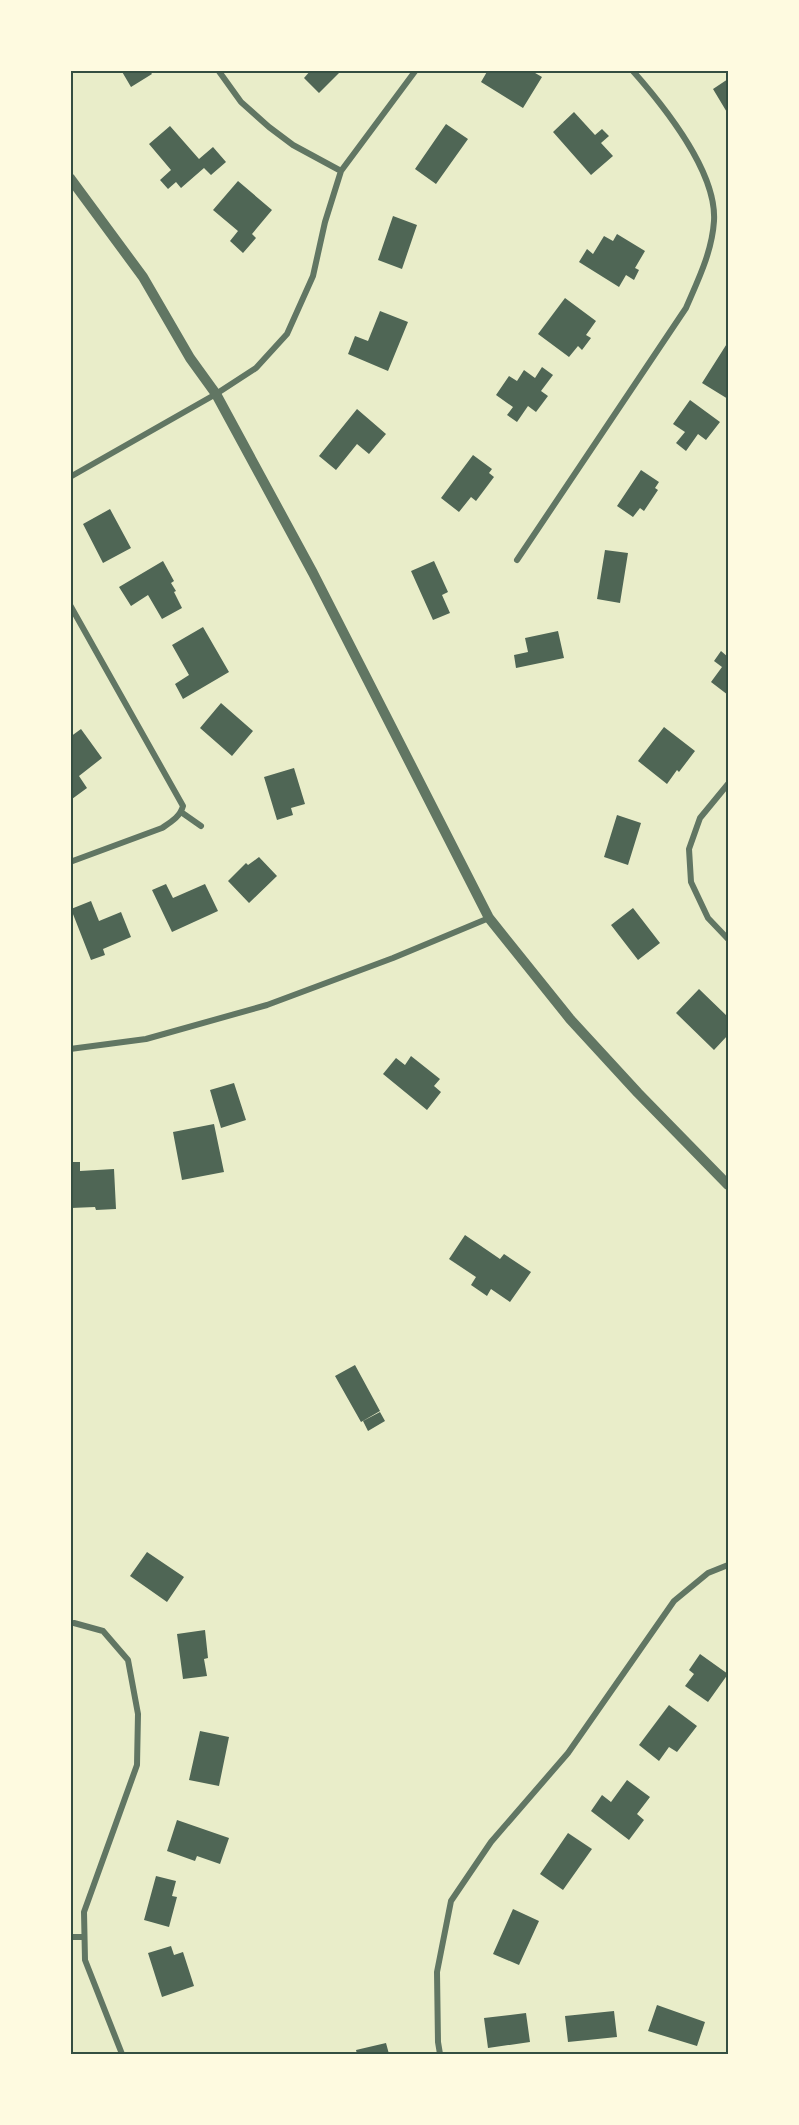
<svg xmlns="http://www.w3.org/2000/svg" width="799" height="2125" font-family="'IBM Plex Sans',sans-serif">
<style>
.building{fill:#4f6655}
.lines{fill:none;stroke-linecap:round;stroke-linejoin:round}
.minor{stroke:#617663;stroke-width:6}
.tertiary{stroke:#617663;stroke-width:10}
.neatline{fill:none;stroke:#344e41;stroke-width:2}
</style>
<rect width="100%" height="100%" fill="#e9edc9"/>
<path class="building" d="M121,70H149L152,74L131,87Z
M311,70H336L339,73L319,93L304,78Z
M488,70H530L542,77L523,108L481,82Z
M728,79V114L713,89Z
M574,112L595,135L602,129L609,136L601,143L613,156L591,175L553,132Z
M446,124L468,139L436,184L415,169Z
M170,126L199,159L213,147L226,162L211,175L204,168L181,188L176,182L168,189L160,180L171,170L149,144Z
M238,181L272,210L252,234L256,238L243,253L230,241L238,231L213,210Z
M393,216L417,225L402,269L378,260Z
M617,234L645,251L635,268L639,270L634,280L626,275L619,287L579,262L587,249L593,254L604,236L613,241Z
M565,298L596,321L586,335L591,338L582,350L578,346L569,357L538,334Z
M380,311L408,322L388,371L348,354L355,336L368,341Z
M728,342V399L702,383Z
M542,367L553,375L541,391L548,396L536,412L528,406L517,422L507,415L513,407L496,395L509,376L517,381L524,370L535,378Z
M690,400L720,422L706,440L698,434L686,451L676,443L685,432L673,424Z
M357,409L386,434L369,454L357,444L336,470L319,456Z
M473,455L492,469L489,473L494,477L476,501L471,497L459,512L441,498Z
M641,470L659,482L655,488L658,490L644,511L640,508L633,517L617,506Z
M110,509L131,548L103,563L83,524Z
M605,550L628,553L620,603L597,599Z
M163,561L174,581L171,583L176,591L174,592L182,608L162,619L148,595L131,606L119,587Z
M434,561L448,592L442,595L450,613L433,620L411,571Z
M203,627L229,672L183,699L175,684L189,675L172,645Z
M558,631L564,658L516,668L514,655L528,652L525,638Z
M721,651L728,657V695L711,682L722,667L714,661Z
M221,703L253,731L232,756L200,728Z
M664,727L695,751L679,772L677,770L667,784L638,761Z
M81,729L102,758L79,776L87,788L72,799L70,737Z
M294,768L305,804L291,808L293,815L277,820L264,777Z
M617,815L641,823L628,865L604,857Z
M259,857L277,876L249,903L228,881L246,863L248,865Z
M166,884L173,898L205,884L218,911L172,932L152,890Z
M91,901L99,921L121,912L131,937L103,949L105,955L91,960L71,909Z
M633,908L660,943L638,960L611,925Z
M699,989L728,1017V1035L714,1050L676,1013Z
M411,1056L440,1079L434,1086L441,1092L427,1110L383,1074L396,1058L405,1065Z
M234,1083L246,1120L221,1128L210,1090Z
M214,1124L224,1172L182,1180L173,1132Z
M70,1162H80V1171L114,1169L116,1209L96,1210L95,1207L71,1208Z
M465,1235L500,1259L504,1254L531,1272L510,1302L491,1289L487,1296L471,1285L476,1277L449,1259Z
M355,1365L380,1411L361,1422L335,1376Z
M380,1412L385,1421L368,1431L363,1421Z
M147,1552L184,1577L167,1602L130,1576Z
M205,1630L208,1658L204,1659L207,1676L183,1679L177,1634Z
M700,1654L728,1674L708,1702L685,1686L694,1674L689,1670Z
M669,1705L697,1726L677,1752L669,1747L659,1761L639,1745Z
M200,1731L229,1737L219,1786L189,1780Z
M627,1780L650,1797L637,1814L644,1820L629,1840L591,1811L602,1795L611,1802Z
M177,1820L229,1838L220,1864L197,1856L195,1861L167,1851Z
M568,1833L592,1849L563,1890L540,1874Z
M156,1876L176,1881L172,1896L177,1897L169,1927L144,1920Z
M513,1909L539,1921L519,1965L493,1954Z
M171,1946L174,1955L183,1952L194,1986L162,1997L148,1953Z
M657,2005L705,2022L697,2046L648,2031Z
M614,2011L617,2037L568,2042L565,2016Z
M526,2013L530,2042L488,2048L484,2018Z
M386,2043L389,2054H357L356,2050Z"/>
<g class="lines">
<path class="minor" d="M218,70L241,102L269,127L293,145L341,171
M70,477L216,394L256,368L287,334L313,276L325,222L341,171L416,70
M517,560L686,308C698,280 712,252 714,221C717,172 663,105 632,70
M70,605L183,806C180,817 171,822 162,828L70,862
M728,784L700,818L689,849L691,882L708,918L728,939
M181,812L201,826
M70,1049L146,1039L267,1005L393,958L489,918
M74,1623L103,1631L128,1660L138,1714L137,1765L84,1912L85,1960L122,2054
M70,1937H84
M440,2054L438,2042L437,1972L451,1901L491,1842L568,1753L674,1601L708,1573L728,1565"/>
<path class="tertiary" d="M70,178L143,277L190,358L216,394L313,573L489,918L570,1019L638,1093L728,1185"/>
</g>
<rect width="799" height="2125" fill="none" stroke="#fefae0" stroke-width="144"/>
<rect x="72" y="72" width="655" height="1981" class="neatline"/>
</svg>
